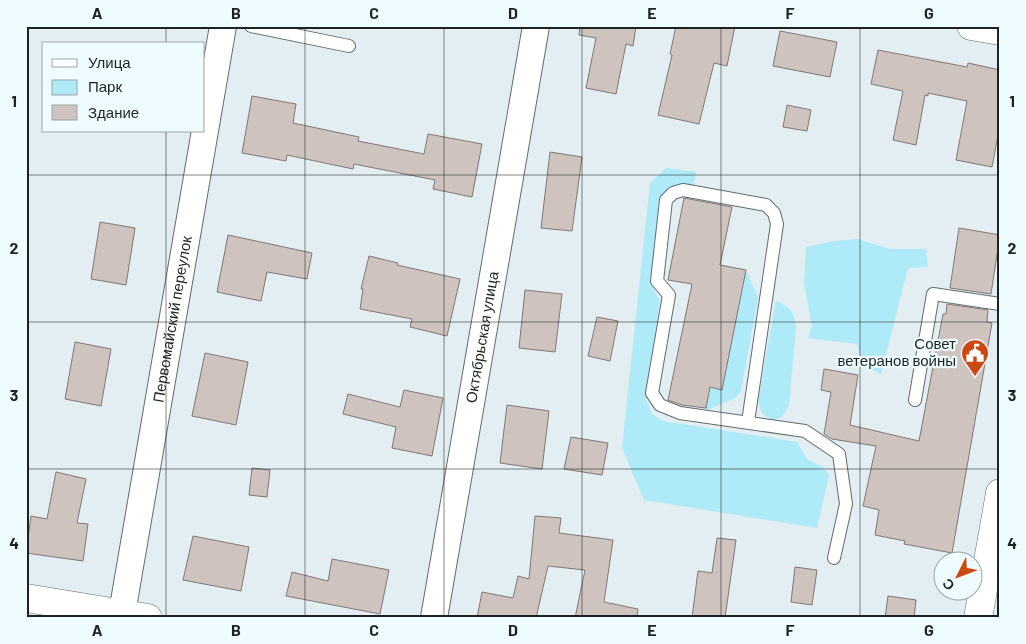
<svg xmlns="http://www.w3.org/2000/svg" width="1026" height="644" font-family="Barlow,sans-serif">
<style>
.green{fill:#aeeaf7}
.building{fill:#cec3bf;stroke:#817773}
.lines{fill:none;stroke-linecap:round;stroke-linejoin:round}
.lane-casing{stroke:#616c6e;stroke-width:14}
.street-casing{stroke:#616c6e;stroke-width:28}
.secondary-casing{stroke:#616c6e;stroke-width:29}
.lane{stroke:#fff;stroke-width:12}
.street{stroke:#fff;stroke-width:26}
.secondary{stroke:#fff;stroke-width:28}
.grid{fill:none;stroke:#1d2223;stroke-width:1;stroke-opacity:0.55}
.labels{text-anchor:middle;stroke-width:4.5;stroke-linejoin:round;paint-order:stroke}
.street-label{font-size:15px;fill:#1d2223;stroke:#effcff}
.poi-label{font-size:15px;fill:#1d2223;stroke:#effcff;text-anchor:end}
.neatline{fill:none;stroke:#1d2223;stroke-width:2}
.grid-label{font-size:16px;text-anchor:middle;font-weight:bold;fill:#1d2223}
</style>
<rect width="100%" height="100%" fill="#e2eef1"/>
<path class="green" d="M666,168L696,172L693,191L662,203L653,290L660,300L646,399L652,414L663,421L797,442L808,460L823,467L829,476L817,528L644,500L622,448L650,183Z
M857,239L890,249H926L928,267L908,268L881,374L863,365L857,344L808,338L812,326L804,284L806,247L834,241Z
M746,270L758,298L741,391L735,398L705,411L710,387L721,390Z
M776,301C790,307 794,311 796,327L789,405L782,417L773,420C763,416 760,411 758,400Z"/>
<path class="building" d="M580,26H636L633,46L626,44L616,94L586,88L596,38L579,35Z
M676,26H735L727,66L714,63L699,124L658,115L672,55L670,54Z
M780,31L837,42L830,77L773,66Z
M878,50L967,67L968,63L1000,70V125L992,167L956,160L967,101L928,93V96L925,95L916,145L893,140L903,91L871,84Z
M252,96L296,104L293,123L359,137L358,141L424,154L428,134L482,144L472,197L433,189L435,180L354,164L353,169L287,155L286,161L242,153Z
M787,105L811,110L807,131L783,127Z
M550,152L582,157L572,231L541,228Z
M684,198L732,207L720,265L746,270L722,390L710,387L706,408L682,405L668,400L692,284L668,280Z
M100,222L135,228L126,285L91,279Z
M959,228L1000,235L991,294L950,288Z
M228,235L312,253L307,279L267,272L261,301L217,292Z
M369,256L398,263L397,265L460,279L447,336L410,327L412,319L360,309L363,289H361Z
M525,290L562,294L555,352L519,348Z
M947,304L988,310L987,322L992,323L952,553L904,544L905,541L875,535L879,510L863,506L876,446L832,439L824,434L831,392L821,390L824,369L858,375L850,425L919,441L943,314H946Z
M597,317L618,321L610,361L588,356Z
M75,342L111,349L101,406L65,399Z
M205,353L248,362L236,425L192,416Z
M404,390L443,398L432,456L392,448L396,427L343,414L348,394L400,407Z
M507,405L549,411L542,469L500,463Z
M571,437L608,443L602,475L564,469Z
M252,468L270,470L267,497L249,495Z
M56,472L86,479L77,523L88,524L83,561L26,553L31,516L47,519Z
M535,516L561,518L559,533L613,540L604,602L638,609L637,618H575L585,570L548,566L536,618H477L482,592L513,598L518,576L529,579Z
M193,536L249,547L241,591L183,580Z
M717,538L736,540L725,618H692L698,571L712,573Z
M332,559L389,570L380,614L286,596L292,572L328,581Z
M795,567L817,570L812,605L791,602Z
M888,596L916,600L914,618H885Z"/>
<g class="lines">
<g class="lane-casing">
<path id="lane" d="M251,26L349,46
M915,400L933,294L1000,304
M748,422L777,224L774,213L766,205L683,190L673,193L666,200L657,281L669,295L652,393L660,405L680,413L805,431L839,454L846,504L834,558"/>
</g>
<g class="street-casing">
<g id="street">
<path id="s1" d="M122,613L223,26"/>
<path id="s2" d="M434,618L536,26"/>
</g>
</g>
<g class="secondary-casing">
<path id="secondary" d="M971,26L1000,31
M26,598L148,618
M978,618L1000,493"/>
</g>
<use href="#lane" class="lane"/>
<use href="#street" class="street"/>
<use href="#secondary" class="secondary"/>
</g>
<path class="grid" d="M166,26V44M305,26V618M444,26V618M582,26V618M721,26V618M860,26V618M166,131V618M26,175H1000M26,322H1000M26,469H1000"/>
<defs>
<g id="civic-pin" transform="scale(1.4375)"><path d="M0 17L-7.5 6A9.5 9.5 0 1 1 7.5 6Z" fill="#cd4710" stroke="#effcff"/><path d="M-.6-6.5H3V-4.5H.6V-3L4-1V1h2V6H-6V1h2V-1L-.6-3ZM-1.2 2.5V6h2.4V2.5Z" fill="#fff"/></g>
</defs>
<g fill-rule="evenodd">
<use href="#civic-pin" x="975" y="353"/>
</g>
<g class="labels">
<g class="street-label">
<text dy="5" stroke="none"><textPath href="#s1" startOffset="298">Первомайский переулок</textPath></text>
<text dy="5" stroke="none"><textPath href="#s2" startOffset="285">Октябрьская улица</textPath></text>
</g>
<g class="poi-label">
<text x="956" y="349">Совет<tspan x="956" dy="17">ветеранов войны</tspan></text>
</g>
</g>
<rect width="1026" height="644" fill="none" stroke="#effcff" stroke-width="55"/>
<rect x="42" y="42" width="162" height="90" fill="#effcff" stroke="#9ba5a7"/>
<rect x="52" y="59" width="25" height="8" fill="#ffffff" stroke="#9ba5a7"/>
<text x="88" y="68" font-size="15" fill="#1d2223">Улица</text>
<rect x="52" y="80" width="25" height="15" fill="#aeeaf7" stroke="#9ba5a7"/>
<text x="88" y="92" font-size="15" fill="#1d2223">Парк</text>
<rect x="52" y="105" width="25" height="15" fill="#cec3bf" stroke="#9ba5a7"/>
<text x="88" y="118" font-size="15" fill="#1d2223">Здание</text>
<g transform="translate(958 576) rotate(228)"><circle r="24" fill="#effcff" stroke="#9ba5a7"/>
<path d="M0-4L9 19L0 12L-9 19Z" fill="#cd4710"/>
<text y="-8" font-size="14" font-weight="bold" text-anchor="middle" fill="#1d2223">С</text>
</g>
<rect x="28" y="28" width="970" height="588" class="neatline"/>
<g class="grid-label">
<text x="97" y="19">A</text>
<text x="236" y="19">B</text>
<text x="374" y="19">C</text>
<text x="513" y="19">D</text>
<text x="652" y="19">E</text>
<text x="790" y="19">F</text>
<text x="929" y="19">G</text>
<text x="14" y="107">1</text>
<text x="1012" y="107">1</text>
<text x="14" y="254">2</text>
<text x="1012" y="254">2</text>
<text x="14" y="401">3</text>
<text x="1012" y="401">3</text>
<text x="14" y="549">4</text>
<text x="1012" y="549">4</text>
<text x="97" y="636">A</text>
<text x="236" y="636">B</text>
<text x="374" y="636">C</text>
<text x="513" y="636">D</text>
<text x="652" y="636">E</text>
<text x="790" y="636">F</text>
<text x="929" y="636">G</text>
</g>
</svg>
